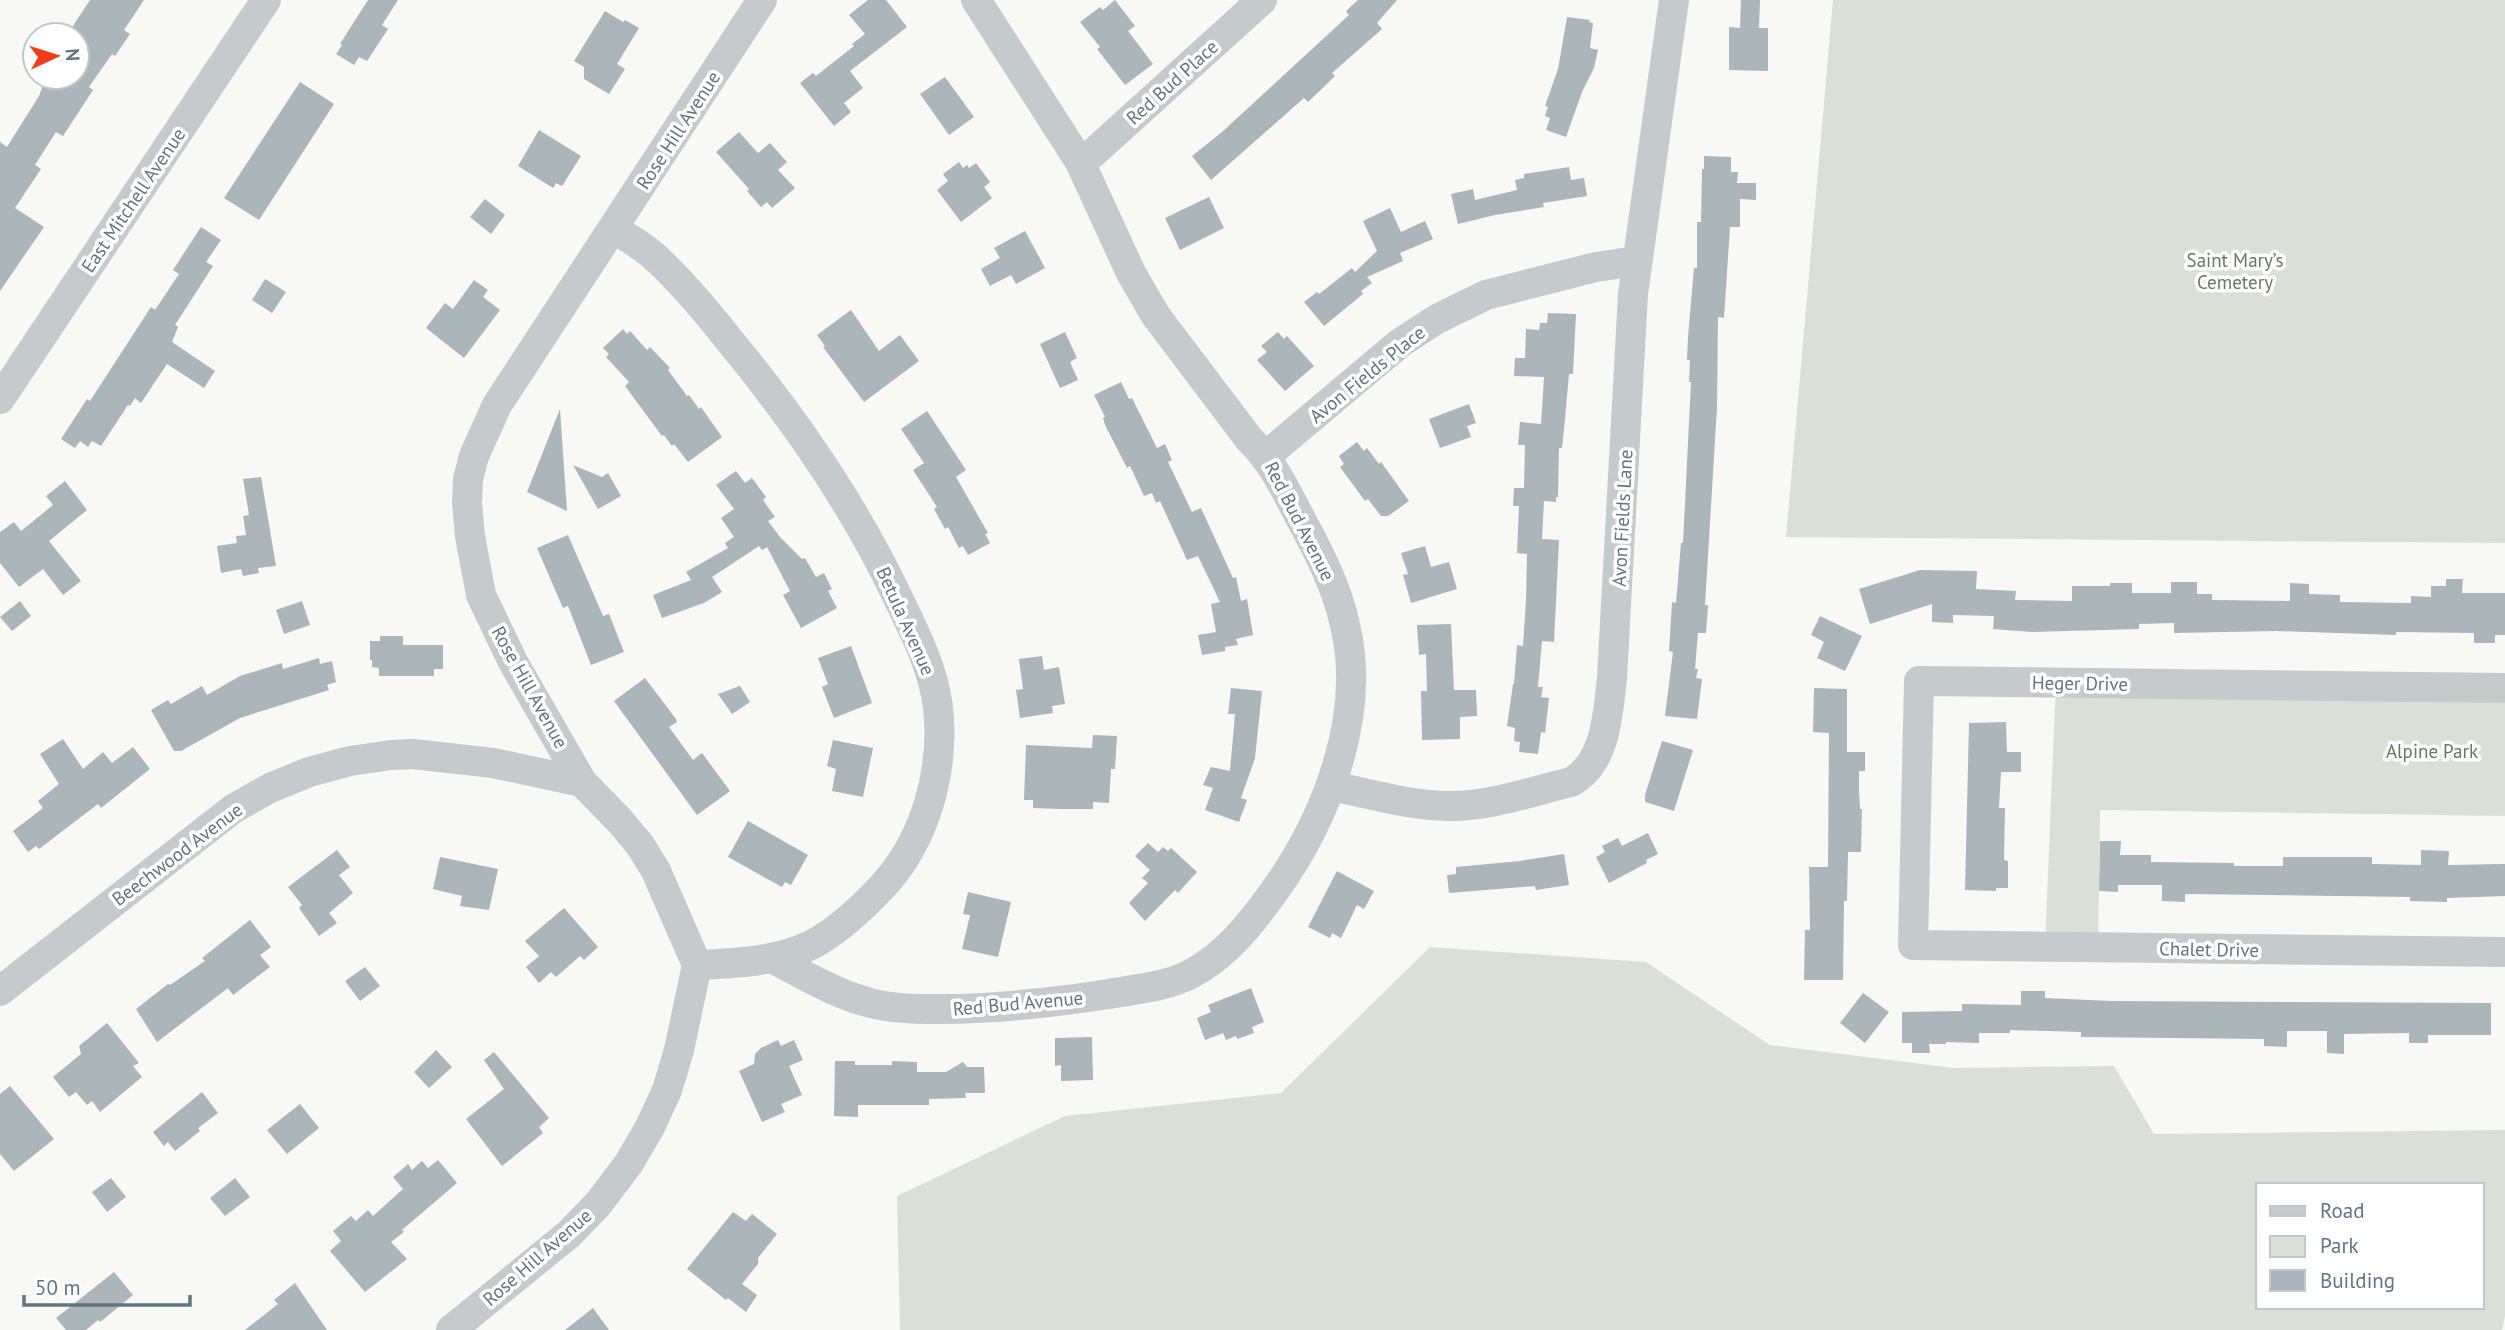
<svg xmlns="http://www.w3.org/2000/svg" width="2505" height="1330" font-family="'PT Sans',sans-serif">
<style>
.green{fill:#dae0d5;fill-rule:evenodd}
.building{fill:#abb6bb}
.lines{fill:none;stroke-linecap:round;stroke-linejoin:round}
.minor{stroke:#c5cacd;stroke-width:30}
.labels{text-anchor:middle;stroke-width:7;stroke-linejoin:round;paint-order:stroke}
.street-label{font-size:19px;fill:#607683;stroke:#fff}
.park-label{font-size:19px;fill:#667a5f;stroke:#fff}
</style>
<rect width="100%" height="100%" fill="#f8f8f5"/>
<path class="green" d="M1833,0H2505V543L1786,537Z
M2056,682L2505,688V816L2100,810L2098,947H2045Z
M1430,947L1646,962L1770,1045L1954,1068L2114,1066L2154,1134L2505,1130V1316L2502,1330H900L897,1196L1065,1116L1281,1093ZM2258,1185H2482V1307H2258Z"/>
<path class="building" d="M90,0H144L124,30L130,34L115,56L112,54L89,87L93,90L63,136L56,132L35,165L41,169L15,208L44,227L0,291V142L7,147L39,96L46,77H77V35L69,32Z
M368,0H398L382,25L388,29L367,61L359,57L354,65L336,54L342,45L340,44Z
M868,0H886L907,27L850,71L863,88L844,103L851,112L834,126L800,83L813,73L816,76L854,46L852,44L865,34L849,15Z
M1115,0L1135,26L1128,31L1153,64L1125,85L1097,49L1100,47L1080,22L1100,7L1103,10Z
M1358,0H1397L1377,23L1382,29L1332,73L1335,76L1308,102L1304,98L1211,180L1192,156L1222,132L1349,15L1346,11Z
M1741,0H1760L1759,28H1768V71L1729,70V27L1740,28Z
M605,11L623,22L625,20L639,28L617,64L625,69L609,94L584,79V67L574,61Z
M1567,17L1590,20L1589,22L1593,23L1590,48L1598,50L1594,68L1582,92L1566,137L1546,130L1550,118L1545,116L1548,107L1545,106L1558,69Z
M945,77L974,117L949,135L920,94Z
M300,82L334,104L259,220L224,198Z
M539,130L581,156L562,186L556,183L553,188L518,166Z
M739,132L758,153L770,143L787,162L778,170L795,188L772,208L767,202L761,207L747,191L749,189L716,152Z
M1704,156L1731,157V172H1738L1737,183H1756V200L1740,199V227H1730L1724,318L1718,317L1717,407L1705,605H1708L1706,633H1698L1695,669H1698L1696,678L1702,679L1697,719L1665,716L1673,652L1669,651L1672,602L1676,603L1681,543H1683L1691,382H1689L1690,360H1687L1688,337L1694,268H1697V222H1701L1702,169H1704Z
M959,162L963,168L967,165L969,168L976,163L990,182L984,187L992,198L961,222L937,190L948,181L943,174Z
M1569,167L1571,180L1584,178L1587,196L1543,203L1544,207L1495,215L1458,224L1451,194L1473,189L1475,200L1517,190L1515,180L1524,178V174Z
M1209,197L1224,228L1180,250L1165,218Z
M485,199L505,215L491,234L470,217Z
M1390,208L1401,232L1425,221L1433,239L1400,253L1403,261L1367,277L1372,283L1361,291L1363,294L1324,326L1304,302L1317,292L1319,294L1352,268L1355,272L1377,251L1363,221Z
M201,227L221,240L206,262L213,266L175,325L178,327L172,342L215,371L204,388L167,364L141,403L135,398L130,406L128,405L101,446L92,441L88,447L80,441L75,448L61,439L87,399L90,401L151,307L155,310L179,274L173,270Z
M1025,231L1045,268L1016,284L1011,275L990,286L981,269L1000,258L994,248Z
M265,279L286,292L272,313L252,300Z
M474,280L488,290L483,297L500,310L464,358L426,328L445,303L453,309Z
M851,310L879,351L900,335L919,361L864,402L823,347L825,346L817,335Z
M1548,313L1576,314L1573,374H1569L1564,430L1562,448H1559L1558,497H1556V502L1544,501L1542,539L1559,540L1554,642L1542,641L1538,687H1543L1541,697L1549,698L1545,733L1541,732L1538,754L1519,752L1520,742L1514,741L1515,728L1507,726L1513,684H1514L1517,645L1523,646L1526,600L1527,554L1517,553L1519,506H1513L1514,488H1524L1525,445H1518L1520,422L1541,424L1544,377L1514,376L1515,358H1525L1526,329L1539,330L1540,323H1547Z
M623,329L627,334L630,331L647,350L650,347L670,368L668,370L687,396L689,395L699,409L701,407L722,437L688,462L674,444L672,446L664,435L662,436L625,386L629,382L606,357L609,354L603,348Z
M1065,332L1077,358L1070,362L1078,380L1060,388L1040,344Z
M1278,332L1284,339L1287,336L1314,366L1285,391L1257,360L1267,352L1261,346Z
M1121,382L1129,399L1132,398L1157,448L1165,444L1172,460L1168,462L1192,512L1201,508L1233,578L1236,577L1241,601L1247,599L1253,635L1236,639L1238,645L1225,647V651L1202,655L1198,635L1216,632L1211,604L1220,602L1198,556L1187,560L1160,501L1156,503L1152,493L1144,496L1130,466L1127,468L1105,425L1103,418L1105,417L1094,395Z
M1469,404L1476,423L1467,426L1471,437L1440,448L1429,419Z
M560,409L567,511L527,492Z
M927,411L966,470L956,477L988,533L985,534L990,543L968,555L963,546L959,548L948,527L945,529L934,509L937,507L913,470L924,463L901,429Z
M1357,442L1364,451L1367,448L1379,464L1381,462L1409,501L1388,516H1381L1368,499L1365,501L1340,467L1344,464L1339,456Z
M573,465L602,477L608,473L621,496L598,509Z
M736,471L745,483L752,478L766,497L763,500L775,517L768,521L780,537L802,559L805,558L816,577L824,573L832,589L828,591L837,608L801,628L783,595L790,591L767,547L762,550L759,546L712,577L722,592L704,603L662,618L653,595L691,580L686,572L728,548L725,543L734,537L721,518L734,509L716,485Z
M261,477L276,566L258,568L259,573L243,576L241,569L221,573L217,546L237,543L236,536L246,535L243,516L249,515L243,479Z
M65,481L87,510L49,541L81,581L63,595L43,569L19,587L0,563V532L14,522L21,531L53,505L46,496Z
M568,535L603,616L609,614L624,652L591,665L568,606L563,608L537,548Z
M1425,546L1431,567L1449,562L1457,589L1411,603L1403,575L1408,574L1401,553Z
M1920,570L1977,571L1976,589L2016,591L2015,600L2072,601V586H2110V583H2132V593H2171V582H2197V594H2212V600L2290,601V583L2309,584V594L2340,595V602L2411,603V596L2431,597V586H2446V579H2463L2462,593H2505V635H2495V643H2474V633L2396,632V635L2276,631L2174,633V623L2139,624V629L2032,632L1993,629L1994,616L1953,615V623L1932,622V604L1870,624L1859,589Z
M20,601L31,616L12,631L0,617Z
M302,601L310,625L284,634L276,610Z
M1820,616L1862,636L1845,671L1817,658L1824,642L1811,635Z
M1451,624L1454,690H1476L1477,716L1460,717V739L1422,740L1421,691H1427L1426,654L1419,655L1417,625Z
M380,636H403V645H443V669H434V676H379V668L372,667V660H370V641H380Z
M851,646L872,703L834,718L822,687L828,684L818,658Z
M1042,656L1044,670L1059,667L1065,704L1052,706L1053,713L1020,718L1016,690L1023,689L1019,659Z
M319,658L320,664L332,661L336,682L327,685L329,690L240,718L181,751H174L151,710L168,700L171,704L202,686L207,695L240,676L282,663L283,669Z
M645,678L676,719L677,722L669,727L693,760L702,753L730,791L697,815L614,701Z
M740,686L750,702L732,714L718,694Z
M1231,688L1262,691L1255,758L1241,798L1247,800L1239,822L1205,810L1213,788L1203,785L1211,767L1230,771L1235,714H1228Z
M1814,688L1847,689V752H1865V771H1859V790L1860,809H1862L1861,852H1848L1847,901H1844L1843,980H1804L1805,930H1810L1809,867H1828L1829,733L1813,732Z
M2006,722L2007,752H2021V772H2001L1999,808H2005L2004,860L2008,861V888H1996V891L1965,890L1969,723Z
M1093,735L1117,736L1115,769H1111L1109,803L1093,802V809H1060L1033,808V800H1024L1026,745L1092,748Z
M63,739L83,769L103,752L112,763L133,747L150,769L101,808L98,804L39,849L36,846L28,852L13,831L43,808L38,801L59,784L40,754Z
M833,740L873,748L863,797L832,791L836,769L827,766Z
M1662,741L1693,750L1674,811L1645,802V795Z
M748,821L808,855L791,885L785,882L782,887L728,857Z
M1648,833L1658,854L1646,860L1647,863L1609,883L1596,857L1605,852L1602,846L1618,838L1622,846Z
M2100,841H2121L2120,855H2151V862L2234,863V866H2283V857H2372V864L2421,865V850L2449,851L2448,865L2505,864V896L2447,898V902L2410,901V897L2185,894V902L2162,901V885H2118V892L2099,891Z
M1148,843L1158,852L1163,847L1168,851L1171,848L1197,872L1178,893L1175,890L1145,921L1129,903L1148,883L1142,878L1150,870L1135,856Z
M337,850L350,867L339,875L353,893L329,913L337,923L319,936L299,908L302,905L288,887Z
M1564,854L1569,885L1536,890L1535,886L1449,893L1447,875L1456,874V867L1520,861Z
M440,857L498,869L489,910L460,906L462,896L433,889Z
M1337,871L1374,891L1364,909L1357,905L1341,938L1332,933L1330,938L1308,927Z
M968,892L1011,902L998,957L962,949L970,915L963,914Z
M564,908L598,947L584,960L580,956L556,977L551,972L539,983L526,967L539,956L525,941Z
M250,920L271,947L260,955L270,967L233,995L228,988L157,1042L136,1009L168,984L170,985L205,961L202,958Z
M365,967L380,986L360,1001L345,981Z
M1251,988L1264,1022L1252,1027L1254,1033L1237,1039L1236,1036L1226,1040L1223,1033L1205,1040L1197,1018L1211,1012L1208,1005Z
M2021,991H2045V998L2112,1001L2491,1003V1035H2428V1043H2409V1033L2344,1034V1054L2327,1053V1031H2287V1047L2264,1046V1039L2081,1037V1032L2010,1030V1033H1979V1043L1946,1042V1044H1929L1930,1053H1912V1043H1902V1012L1962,1011V1004L2021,1005Z
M1863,993L1889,1012L1865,1043L1840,1023Z
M107,1023L139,1063L133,1066L142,1077L100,1112L92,1101L87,1105L76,1092L69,1097L53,1077L81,1054L79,1046Z
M1092,1037L1093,1080L1061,1081V1065L1055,1066V1038Z
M778,1040L781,1046L794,1040L803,1060L789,1066L802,1095L781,1104L785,1112L762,1122L739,1071L754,1064L755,1054L761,1048Z
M436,1050L452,1067L429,1088L414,1072Z
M494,1052L549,1118L539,1127L543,1133L502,1166L466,1119L504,1089L484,1060Z
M835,1061H855V1065H892V1061L917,1062V1072H946L963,1062L967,1067H984L985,1093H965L966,1098L929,1099V1105H858V1117L834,1116Z
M10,1086L54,1139L14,1171L0,1154V1094Z
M202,1092L218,1113L198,1128L200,1131L175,1151L168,1142L164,1146L153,1132Z
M300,1104L319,1128L287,1154L267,1130Z
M438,1160L457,1183L402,1230L404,1232L391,1242L407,1259L365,1292L330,1251L341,1241L333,1231L351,1216L356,1221L368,1210L373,1216L403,1189L393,1177L408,1164L412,1170L422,1161L428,1168Z
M111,1178L126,1197L107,1212L92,1192Z
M235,1178L250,1197L225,1216L210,1198Z
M733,1212L746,1221L752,1214L777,1234L758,1258V1264L742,1284L757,1295L746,1312L728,1298L726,1300L687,1269Z
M114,1272L133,1295L100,1322L98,1320L86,1330H66L56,1318Z
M295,1283L327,1330H245L278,1304L274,1300Z
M593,1308L609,1330H565Z"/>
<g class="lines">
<path class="minor" d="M1080,162L1092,154L1262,0
M614,229C628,238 645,247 657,259C685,285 710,316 734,346C798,424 855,507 898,598C915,633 933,668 938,707C945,771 925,842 881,888C861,909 837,932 811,945C777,962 735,963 697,965
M0,399L266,0
M1267,455L1400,343L1437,319L1486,295L1596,267L1636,261
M2505,688L1919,681L1913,945L2505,952
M1332,786C1372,794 1414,807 1455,806C1494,805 1533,791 1571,782C1606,763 1608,714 1612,678L1633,294L1674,0
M771,958C802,973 833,993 867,1002C887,1008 909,1009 930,1009C990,1010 1050,1003 1109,994C1136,989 1166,987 1191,974C1226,955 1250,925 1273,893C1326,820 1367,716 1345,625C1337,588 1320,555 1303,523C1286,492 1274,463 1249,439L1156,316L1131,273L1080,162L976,0
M0,991L233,809L270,788L309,772L350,761L391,755L413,754L493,763L582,782
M451,1330L569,1234L598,1204L629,1163L650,1127L667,1090L679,1050L697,965L656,871L640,845L620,821L582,782L513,662L481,595L470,536L467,503L468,479L474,456L497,405L762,0"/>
</g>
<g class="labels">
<g class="street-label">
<text transform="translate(1172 82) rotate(-42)" y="7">Red Bud Place</text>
<text transform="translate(678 130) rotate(-57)" y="7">Rose Hill Avenue</text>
<text transform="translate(133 200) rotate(-56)" y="7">East Mitchell Avenue</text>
<text transform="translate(1367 374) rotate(-39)" y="7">Avon Fields Place</text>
<text transform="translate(1622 518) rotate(-87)" y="7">Avon Fields Lane</text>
<text transform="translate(1300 521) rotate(63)" y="7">Red Bud Avenue</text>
<text transform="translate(906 621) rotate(66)" y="7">Betula Avenue</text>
<text transform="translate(2080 683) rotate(1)" y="7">Heger Drive</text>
<text transform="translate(530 687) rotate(61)" y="7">Rose Hill Avenue</text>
<text transform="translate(177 854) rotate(-37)" y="7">Beechwood Avenue</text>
<text transform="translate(2209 949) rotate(1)" y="7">Chalet Drive</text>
<text transform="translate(1018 1003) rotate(-5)" y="7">Red Bud Avenue</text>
<text transform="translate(537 1257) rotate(-41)" y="7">Rose Hill Avenue</text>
</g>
<g class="park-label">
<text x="2235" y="267">Saint Mary’s<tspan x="2235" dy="22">Cemetery</tspan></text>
<text x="2432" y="758">Alpine Park</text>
</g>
</g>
<rect x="2256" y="1183" width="228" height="126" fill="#ffffff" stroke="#bfc8cd" stroke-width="2"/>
<rect x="2270" y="1206" width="35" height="10" fill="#c5cacd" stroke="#bfc8cd" stroke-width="2"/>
<text x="2320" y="1218" font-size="21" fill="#607683">Road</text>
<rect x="2270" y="1236" width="35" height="21" fill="#dae0d5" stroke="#bfc8cd" stroke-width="2"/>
<text x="2320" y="1253" font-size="21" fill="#607683">Park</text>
<rect x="2270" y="1270" width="35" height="21" fill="#abb6bb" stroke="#bfc8cd" stroke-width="2"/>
<text x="2320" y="1288" font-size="21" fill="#607683">Building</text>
<g transform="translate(56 56) rotate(86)"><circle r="33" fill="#ffffff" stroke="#bfc8cd" stroke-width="2"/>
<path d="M0-5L12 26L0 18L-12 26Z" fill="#f43d18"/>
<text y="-10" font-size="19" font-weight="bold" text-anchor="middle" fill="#607683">N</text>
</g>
<path d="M24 1295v10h166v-10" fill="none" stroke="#607683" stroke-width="3.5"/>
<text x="35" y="1295" font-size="21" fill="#607683" stroke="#ffffff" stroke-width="5" paint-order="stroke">50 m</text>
</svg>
